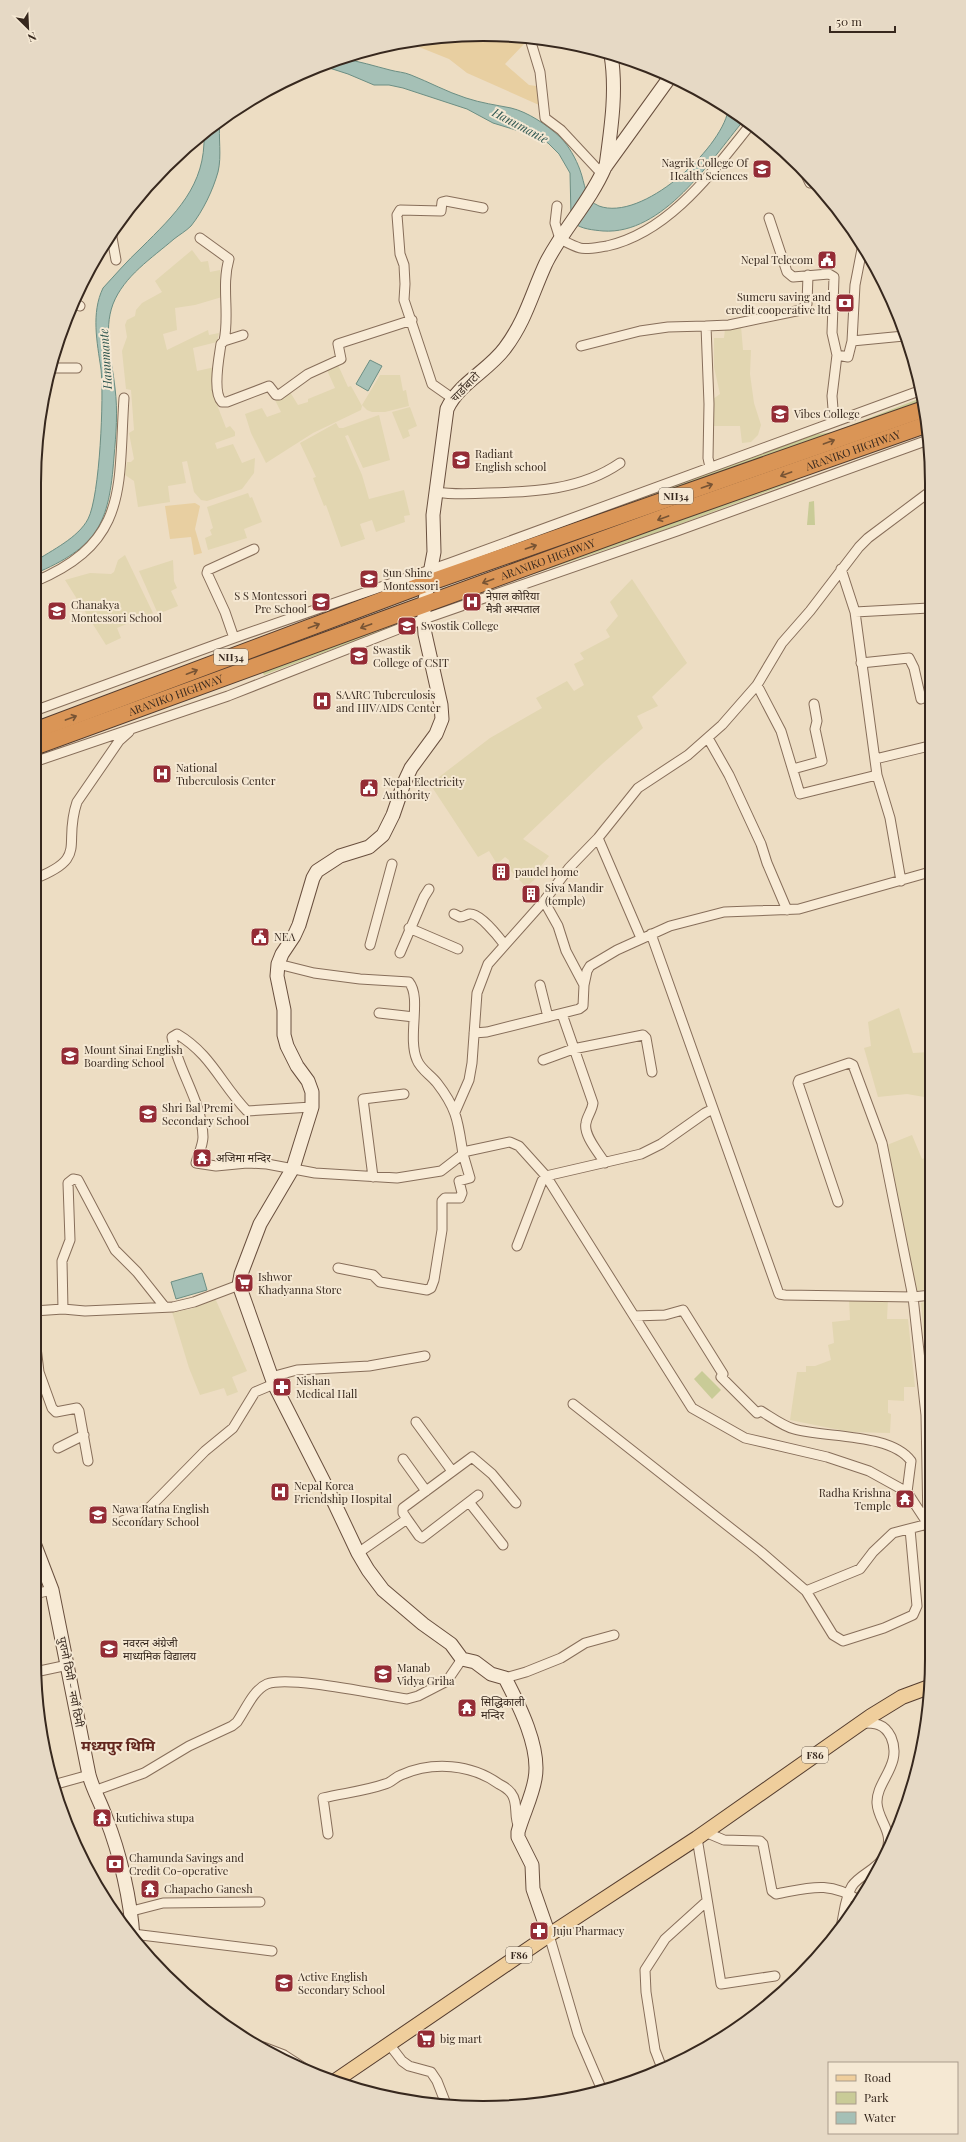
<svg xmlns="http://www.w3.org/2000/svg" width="966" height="2142" font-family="'Playfair Display','Noto Sans Devanagari',serif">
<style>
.farmland{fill:#e2d6b1}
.green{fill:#c9cb97}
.sand{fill:#e8cfa1}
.water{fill:#a5c0b6;stroke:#6c8e83}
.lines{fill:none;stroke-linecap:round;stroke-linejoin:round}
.street-casing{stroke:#876e5a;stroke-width:11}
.secondary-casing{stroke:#694f3e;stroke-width:15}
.primary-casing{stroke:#553d2f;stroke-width:16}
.highway-casing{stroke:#553d2f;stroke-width:18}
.street{stroke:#f8ebd6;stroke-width:9}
.secondary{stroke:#f8ebd6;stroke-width:13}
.primary{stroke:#efce9c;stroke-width:14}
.highway{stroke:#da9556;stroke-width:16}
.oneway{stroke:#785434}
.labels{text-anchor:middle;stroke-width:4;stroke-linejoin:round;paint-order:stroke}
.shield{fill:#f5e8d3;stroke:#706254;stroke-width:1}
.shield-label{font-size:10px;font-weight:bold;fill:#37281e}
.poi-label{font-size:11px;fill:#37281e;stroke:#f5e8d3;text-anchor:start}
.street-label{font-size:11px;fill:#37281e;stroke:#f5e8d3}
.water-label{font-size:12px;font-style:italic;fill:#2e5650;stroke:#f5e8d3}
.district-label{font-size:15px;font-weight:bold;fill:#63271f;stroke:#f5e8d3}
.rim{fill:none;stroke:#37281e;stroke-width:2}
</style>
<rect width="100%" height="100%" fill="#edddc3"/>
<path class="farmland" d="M192,250L201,262L208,261L210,272L220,270L222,297L195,305L175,308L177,330L163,334L167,350L208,330L209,335L219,333L217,342L193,348L197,371L215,367L214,395L216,402L226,428L230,426L235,432V436L215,443L217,449L233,444L242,463L255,458L254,473L242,489L207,501L201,500L194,492L187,461L182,462L186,483L168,486L170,502L138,507L134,481L125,475L127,462H131L134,459L129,433L134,430L131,390L126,389L122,351L127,337L125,325L127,320L135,316L136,310L142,303L162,292L155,281Z
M741,326L743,350H751L750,374L754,403L761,425L758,435L751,442L742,443L740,426H714L713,399L720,394L714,367V338H724L725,329Z
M338,365L348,387L351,386L362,406L361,410L313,433L266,463L251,433L245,414L262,408L267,417L281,412L275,400L290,392L298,405L308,402V399L335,388L327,370Z
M380,375H400L403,391L406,390L409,406L385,412H372L367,410L362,405Z
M410,407L417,426L408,430L410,436L403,439L392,412Z
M379,415L390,460L363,468L348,435L345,436L362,475L369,499L404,490L410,515L404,516L405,522L376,532L372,520L360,524L365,539L341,547L326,505L324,506L313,478L316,477L300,443L336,423L339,428H343Z
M248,493L250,498L252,497L262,522L244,529L247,538L208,550L205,538L212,535L210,530L213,528L207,507Z
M125,555L153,613L117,628L121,638L106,645L65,580L90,573L111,574L114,572L118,560Z
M173,560L174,581L177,588L171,591L178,606L158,614L139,571Z
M632,579L687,663L652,697L658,706L637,716L643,728L602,764L523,839L549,856L533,876L535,879L526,887L510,870L509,860L505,857L497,864L489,851L478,857L430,784L490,738L542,708L536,698L567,681L574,691L584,685L574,664L584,659L580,653L610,637L606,630L618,616L610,602Z
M899,1008L913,1053L930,1052V1098L907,1094L878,1097L864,1048L871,1046L868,1022Z
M912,1135L922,1159L930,1156L931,1288L917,1291L887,1145Z
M215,1298L247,1371L232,1377L238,1392L227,1396L224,1388L200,1395L189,1368L172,1312L191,1309Z
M888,1299L887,1319H908L915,1387H904V1401L888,1400V1413L891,1414L890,1433L850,1432L790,1420L797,1372H806V1366H815L831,1360L828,1345L834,1343L832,1322L850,1320L849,1300Z
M931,1300V1419L921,1303Z"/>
<path class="green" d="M921,398L922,403L455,567L805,436L833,432Z
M794,479L796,481L661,531L468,596Z
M814,501L815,525H807L809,502Z
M406,619L408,621L264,675L262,671Z
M702,1371L721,1390L712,1399L694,1379Z"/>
<path class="sand" d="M483,34L525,38V43L505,64L529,85L536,86L540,100L539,105L467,73L449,59L419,47L404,45L374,49L395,43Z
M195,503L200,506L195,529L202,553L194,555L191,537L170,539L165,506Z"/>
<path class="water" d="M343,59C359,61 374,66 390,70C397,72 404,72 411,75C429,82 447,92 466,98C481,103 496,105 511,108C528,112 547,125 560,137C569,146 576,159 580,170C585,183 585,201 599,206C642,222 720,150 728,111L744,120C710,161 663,235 603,231C593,230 581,229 574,223L571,216L570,173L559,154L548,143L532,135L493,123L467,109L403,88L389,85H374L348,74L320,65Z
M220,121C218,137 222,156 218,172C213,190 203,211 191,226C186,231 179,235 174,239C152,258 124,276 113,304C103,331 112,361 115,388C118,411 116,434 114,457C109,524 98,547 34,574V562C52,550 78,538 88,519C100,496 104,396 101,369C97,342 91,313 103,288C115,275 127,261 141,248C175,214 206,186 204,134Z
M370,360L382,366L368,391L356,384Z
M202,1273L207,1290L176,1299L171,1282Z"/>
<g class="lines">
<g class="street-casing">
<path id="street" d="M530,39L540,72L545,118L561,130L602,174
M174,159H175
M807,177L810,183
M557,206L555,223L560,239C566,242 573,246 580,248C587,250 599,247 607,246C670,232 713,171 751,124
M769,218L787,272L793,277L829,274L834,277L832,333L837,355
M111,232L116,260
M200,238L229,259C221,286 230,314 224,341
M73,302L80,306
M706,326L729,325L801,310L807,304L808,275
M243,335L224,341L221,344C219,358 212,392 222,402H227L269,386L276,395H279L308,374L341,359L338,344L341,343L412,320
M852,341L904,336
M581,346L640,331L668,327L706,326L709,404L708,458L710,467
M51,368H77
M452,398L432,384L404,300L405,284L404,265L400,254L397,215L400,210L441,211L442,202L446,201L483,208
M834,422L832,396L837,355L848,357L852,341L855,285L862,249
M436,492C454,495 471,494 488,493C534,492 581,490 620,463
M841,569L855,612L877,775L890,818L901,881
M34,582C130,542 118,487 124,398
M855,612L929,608
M234,638L225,612L207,573L208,570L254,549
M861,663L909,658L914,668L921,699
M757,685L781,731L800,794L877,775
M34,711L234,638L450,563L919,391
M708,738L729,775L761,844L767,863L787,910
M875,759L929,746
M34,762L228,696L424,619L677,531L928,440
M793,769L822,761L815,729L817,721L814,704
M598,838L641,938
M34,879C90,857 62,846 77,802L119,741L129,732
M544,901L558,926L566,951L584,985
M454,914L460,917C463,917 466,915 469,914C479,912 498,936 504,944
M409,928L458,949
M651,934L779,1294L785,1295L913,1297L931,1295
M370,945L392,864
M400,953L424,897L429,889
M278,964L314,973L360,979L409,982C422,998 407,1037 417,1060C421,1070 431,1075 437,1083C458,1110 458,1123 463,1154L441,1171L397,1178L315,1173L267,1164L247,1163L216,1166L196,1163C198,1155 203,1145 203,1137C202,1101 178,1071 172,1037L177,1034C211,1054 221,1084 247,1111L312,1107
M540,985L548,1017
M379,1013L414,1017
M562,1014L593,1103C592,1111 587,1116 586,1123C583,1135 599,1153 605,1163
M474,1033L487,1032L579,1009L583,1006L584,985L587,971L590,966L617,950L670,926L724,912L799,909L930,872
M543,1060L573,1049L643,1035L646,1038L652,1072
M455,1112L469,1080L472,1063L477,993L488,964L544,901L569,868L598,838L638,788L688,755L722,725L757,685L782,643L810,611L859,547L868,538L928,493
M463,1152L510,1142L519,1146L546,1176L641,1154L661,1144L705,1113L713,1109
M373,1177L363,1099L404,1094
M838,1202L798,1083L799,1080L849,1063L853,1065L882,1143L913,1297L926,1415L928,1524L932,1543
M517,1246L542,1181L546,1176L634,1316L665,1315L683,1310L723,1374L721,1377L757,1413L761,1411C771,1417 783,1426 794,1429C825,1438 891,1433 911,1461L907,1492L928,1524L893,1533L873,1552L860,1569L806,1591
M338,1268L373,1275L380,1282L427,1290L431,1288L434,1280L442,1230V1201L445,1198H460L462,1193L459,1181L470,1178L463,1154
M63,1309L62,1261L70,1240L68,1183L73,1179L78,1180L115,1250L137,1272L164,1306
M34,1311L63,1309L85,1311L173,1307L194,1302L239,1285
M634,1316L692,1408L745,1438L827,1457L869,1471L907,1492
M34,1331L39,1372L52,1408L56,1412L77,1408L79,1411L88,1461
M271,1377L297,1370L369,1366L425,1356
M573,1404L761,1552L806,1591L833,1635L843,1641L884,1628L913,1615L917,1606L910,1529
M416,1422L452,1471
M58,1448L84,1435
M403,1459L426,1491
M469,1502L503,1545
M407,1519L403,1513V1508L472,1457L492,1474L516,1503
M122,1521L137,1515L150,1507L205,1451L233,1428L255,1392L274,1384
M358,1553L407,1519L419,1536L422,1538L478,1495
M34,1594L52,1590
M35,1672L68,1665
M505,1678L526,1672L561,1658L585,1643L614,1635
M53,1785L89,1775
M94,1791L144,1773L189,1746L232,1726L237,1722C245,1711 253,1690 267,1684C289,1675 379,1695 407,1699L418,1696L447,1681L462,1659
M705,1832L724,1840L760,1841L763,1844L772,1891L776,1894C809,1888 829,1880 860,1901
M328,1834L323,1798C344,1793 365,1791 385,1784C391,1783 395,1777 401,1775C433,1761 471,1764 499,1784C503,1786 508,1789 511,1793C519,1803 513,1816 519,1827
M697,1838L721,1984L775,1976
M132,1911L163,1903L260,1902
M841,1927C844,1915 845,1897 852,1886C860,1874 879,1869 885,1855C896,1832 878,1822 877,1803C876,1781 903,1765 891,1737C884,1723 875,1723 861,1723
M133,1934L272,1951
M549,1935L578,2034L602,2090
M389,2044L402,2061L409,2066L431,2072L437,2081L446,2104
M263,2047L284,2055L315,2075
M664,2067L660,2063L655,2050L646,1992L645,1970L665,1939L707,1901"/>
</g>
<g class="secondary-casing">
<path id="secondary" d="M606,166C611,129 617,91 611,55
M34,1543L52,1590L89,1775C93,1790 101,1803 106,1818C120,1853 131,1901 133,1938
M549,1935L533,1889L532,1865L518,1837V1832C523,1814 532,1797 535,1779C541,1748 519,1705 505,1678L491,1674L475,1662L462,1659L451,1644L423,1624L383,1590L368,1570L358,1553L332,1498L274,1384L239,1285L241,1274L260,1224L293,1168L312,1107V1092L308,1081L297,1066L287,1046L284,1035V1010L277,976L278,964L282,954L294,936L299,925L313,878L317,871L340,856L369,847L383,835L393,815L404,783L411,768L436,734L442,719L441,705L425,634L424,619V605L434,552L433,515L447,409C459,383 488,371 505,348C526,320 532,293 546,263C563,229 590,202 605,167L670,77"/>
</g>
<g class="primary-casing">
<path id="primary" d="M335,2081L549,1935L697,1838L871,1716L902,1697L929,1687"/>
</g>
<g class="highway-casing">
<g id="highway">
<path d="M34,731L428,583L924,409"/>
<path id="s1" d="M34,747L664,517L928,424"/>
</g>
</g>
<use href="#street" class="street"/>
<use href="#secondary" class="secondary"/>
<use href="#primary" class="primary"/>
<use href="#highway" class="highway"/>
</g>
<defs><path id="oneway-shaft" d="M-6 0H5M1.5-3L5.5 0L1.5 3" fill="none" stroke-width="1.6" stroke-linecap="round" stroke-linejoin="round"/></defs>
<g class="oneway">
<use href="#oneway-shaft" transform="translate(829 442) rotate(-20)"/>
<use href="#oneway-shaft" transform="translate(786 474) rotate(160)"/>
<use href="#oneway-shaft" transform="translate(707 486) rotate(-19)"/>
<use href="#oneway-shaft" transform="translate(663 518) rotate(160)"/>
<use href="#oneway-shaft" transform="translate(531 547) rotate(-19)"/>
<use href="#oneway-shaft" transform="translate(488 581) rotate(160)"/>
<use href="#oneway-shaft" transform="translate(314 626) rotate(-20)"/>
<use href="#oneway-shaft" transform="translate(366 626) rotate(160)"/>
<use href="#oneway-shaft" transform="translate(192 672) rotate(-21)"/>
<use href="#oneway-shaft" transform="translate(71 718) rotate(-20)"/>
</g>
<defs>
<g id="university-square" transform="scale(1)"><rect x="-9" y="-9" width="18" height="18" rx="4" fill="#942c36" stroke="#f5e8d3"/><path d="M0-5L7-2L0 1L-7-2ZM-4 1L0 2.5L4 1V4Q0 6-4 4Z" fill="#fff"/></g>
<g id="civic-square" transform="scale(1)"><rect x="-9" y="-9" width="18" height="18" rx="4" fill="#942c36" stroke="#f5e8d3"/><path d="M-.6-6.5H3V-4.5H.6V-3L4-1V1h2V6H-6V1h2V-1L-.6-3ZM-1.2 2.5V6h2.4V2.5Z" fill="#fff"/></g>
<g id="bank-square" transform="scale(1)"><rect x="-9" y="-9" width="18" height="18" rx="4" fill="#942c36" stroke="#f5e8d3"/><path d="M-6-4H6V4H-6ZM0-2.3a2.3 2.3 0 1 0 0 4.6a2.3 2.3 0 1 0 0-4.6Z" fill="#fff"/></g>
<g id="school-square" transform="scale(1)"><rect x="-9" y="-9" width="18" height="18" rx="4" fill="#942c36" stroke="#f5e8d3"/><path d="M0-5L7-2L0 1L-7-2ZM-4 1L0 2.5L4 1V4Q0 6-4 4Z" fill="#fff"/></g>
<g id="hospital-square" transform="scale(1)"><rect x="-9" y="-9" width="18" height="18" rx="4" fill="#942c36" stroke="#f5e8d3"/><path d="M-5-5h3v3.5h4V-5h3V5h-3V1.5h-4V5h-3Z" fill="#fff"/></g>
<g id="building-square" transform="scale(1)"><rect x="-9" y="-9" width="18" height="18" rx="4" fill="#942c36" stroke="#f5e8d3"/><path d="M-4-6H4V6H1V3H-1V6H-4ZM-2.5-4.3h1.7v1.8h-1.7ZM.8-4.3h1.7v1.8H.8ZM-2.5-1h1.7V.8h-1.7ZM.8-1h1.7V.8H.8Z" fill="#fff"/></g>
<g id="temple-square" transform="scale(1)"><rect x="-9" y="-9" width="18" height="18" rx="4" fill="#942c36" stroke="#f5e8d3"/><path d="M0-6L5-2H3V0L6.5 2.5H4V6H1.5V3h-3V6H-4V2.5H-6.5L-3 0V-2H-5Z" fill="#fff"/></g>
<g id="supermarket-square" transform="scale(1)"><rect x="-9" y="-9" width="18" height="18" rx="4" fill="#942c36" stroke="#f5e8d3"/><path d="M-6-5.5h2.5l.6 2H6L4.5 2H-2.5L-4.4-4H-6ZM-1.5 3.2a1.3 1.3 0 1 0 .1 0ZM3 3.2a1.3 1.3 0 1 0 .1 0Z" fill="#fff"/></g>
<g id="pharmacy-square" transform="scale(1)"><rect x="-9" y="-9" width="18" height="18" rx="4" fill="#942c36" stroke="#f5e8d3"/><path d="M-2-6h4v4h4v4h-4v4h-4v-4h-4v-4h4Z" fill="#fff"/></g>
</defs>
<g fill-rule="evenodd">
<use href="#university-square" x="762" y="169"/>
<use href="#civic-square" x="827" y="260"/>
<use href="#bank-square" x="845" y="303"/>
<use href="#university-square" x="780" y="414"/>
<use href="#school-square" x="461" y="460"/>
<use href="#school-square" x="369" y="579"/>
<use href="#school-square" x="321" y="602"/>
<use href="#hospital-square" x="472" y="602"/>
<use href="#school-square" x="57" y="611"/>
<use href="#university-square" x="407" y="626"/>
<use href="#university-square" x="359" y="656"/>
<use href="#hospital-square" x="322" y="701"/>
<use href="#hospital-square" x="162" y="774"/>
<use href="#civic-square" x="369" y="788"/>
<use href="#building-square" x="501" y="872"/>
<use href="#building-square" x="531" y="894"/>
<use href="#civic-square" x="260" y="937"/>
<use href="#school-square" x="70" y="1056"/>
<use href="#school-square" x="148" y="1114"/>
<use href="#temple-square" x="202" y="1158"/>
<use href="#supermarket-square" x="244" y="1283"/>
<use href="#pharmacy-square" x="282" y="1387"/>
<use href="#hospital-square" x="280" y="1492"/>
<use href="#temple-square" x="905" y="1499"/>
<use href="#school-square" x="98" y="1515"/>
<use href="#school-square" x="109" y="1649"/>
<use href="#school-square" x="383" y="1674"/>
<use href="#temple-square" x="467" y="1708"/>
<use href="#temple-square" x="102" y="1818"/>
<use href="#bank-square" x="115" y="1864"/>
<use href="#temple-square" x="150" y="1889"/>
<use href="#pharmacy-square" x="539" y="1931"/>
<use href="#school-square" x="284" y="1983"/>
<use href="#supermarket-square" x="426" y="2039"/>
</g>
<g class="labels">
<g class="shield">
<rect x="659" y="488" width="34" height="16" rx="3"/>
<rect x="214" y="649" width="34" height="16" rx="3"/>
<rect x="802" y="1747" width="26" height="16" rx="3"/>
<rect x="506" y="1947" width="26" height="16" rx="3"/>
</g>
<g class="shield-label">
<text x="676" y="500">NH34</text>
<text x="231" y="661">NH34</text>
<text x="815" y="1759">F86</text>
<text x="519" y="1959">F86</text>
</g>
<g class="poi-label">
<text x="748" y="167" text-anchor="end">Nagrik College Of<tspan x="748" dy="13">Health Sciences</tspan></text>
<text x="813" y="264" text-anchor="end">Nepal Telecom</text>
<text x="831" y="301" text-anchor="end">Sumeru saving and<tspan x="831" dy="13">credit cooperative ltd</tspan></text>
<text x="794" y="418">Vibes College</text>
<text x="475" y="458">Radiant<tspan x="475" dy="13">English school</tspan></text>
<text x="383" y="577">Sun Shine<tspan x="383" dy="13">Montessori</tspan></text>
<text x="307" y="600" text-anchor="end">S S Montessori<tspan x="307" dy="13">Pre School</tspan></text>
<text x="486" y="600">नेपाल कोरिया<tspan x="486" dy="13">मैत्री अस्पताल</tspan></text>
<text x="71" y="609">Chanakya<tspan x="71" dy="13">Montessori School</tspan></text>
<text x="421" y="630">Swostik College</text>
<text x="373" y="654">Swastik<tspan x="373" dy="13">College of CSIT</tspan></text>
<text x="336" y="699">SAARC Tuberculosis<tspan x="336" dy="13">and HIV/AIDS Center</tspan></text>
<text x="176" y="772">National<tspan x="176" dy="13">Tuberculosis Center</tspan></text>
<text x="383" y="786">Nepal Electricity<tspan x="383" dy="13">Authority</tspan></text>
<text x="515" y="876">paudel home</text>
<text x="545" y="892">Siva Mandir<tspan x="545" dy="13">(temple)</tspan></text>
<text x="274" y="941">NEA</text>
<text x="84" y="1054">Mount Sinai English<tspan x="84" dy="13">Boarding School</tspan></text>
<text x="162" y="1112">Shri Bal Premi<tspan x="162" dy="13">Secondary School</tspan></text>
<text x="216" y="1162">अजिमा मन्दिर</text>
<text x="258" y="1281">Ishwor<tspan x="258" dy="13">Khadyanna Store</tspan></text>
<text x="296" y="1385">Nishan<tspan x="296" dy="13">Medical Hall</tspan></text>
<text x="294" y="1490">Nepal Korea<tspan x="294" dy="13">Friendship Hospital</tspan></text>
<text x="891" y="1497" text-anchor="end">Radha Krishna<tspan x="891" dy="13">Temple</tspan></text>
<text x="112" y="1513">Nawa Ratna English<tspan x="112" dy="13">Secondary School</tspan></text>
<text x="123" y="1647">नवरत्न अंग्रेजी<tspan x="123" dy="13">माध्यमिक विद्यालय</tspan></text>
<text x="397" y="1672">Manab<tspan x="397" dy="13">Vidya Griha</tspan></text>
<text x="481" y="1706">सिद्धिकाली<tspan x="481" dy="13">मन्दिर</tspan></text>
<text x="116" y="1822">kutichiwa stupa</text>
<text x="129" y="1862">Chamunda Savings and<tspan x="129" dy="13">Credit Co-operative</tspan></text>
<text x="164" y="1893">Chapacho Ganesh</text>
<text x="553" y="1935">Juju Pharmacy</text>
<text x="298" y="1981">Active English<tspan x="298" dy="13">Secondary School</tspan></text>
<text x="440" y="2043">big mart</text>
</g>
<g class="street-label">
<text transform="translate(465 387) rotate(-46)" y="4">चार्डोबाटो</text>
<text dy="4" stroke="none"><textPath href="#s1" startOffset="871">ARANIKO HIGHWAY</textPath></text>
<text dy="4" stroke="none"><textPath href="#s1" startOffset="547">ARANIKO HIGHWAY</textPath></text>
<text dy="4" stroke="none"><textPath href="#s1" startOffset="151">ARANIKO HIGHWAY</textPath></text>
<text transform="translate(71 1682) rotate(79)" y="4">पुरानो ठिमी - नयाँ ठिमी</text>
</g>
<g class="water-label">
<text transform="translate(520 126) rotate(28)" y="4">Hanumante</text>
<text transform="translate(106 359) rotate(-94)" y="4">Hanumante</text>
</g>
<g class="district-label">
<text x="118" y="1751">मध्यपुर थिमि</text>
</g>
</g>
<path d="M0 0H966V2142H0ZM483 41H483A442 442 0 0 1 925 483V1659A442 442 0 0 1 483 2101H483A442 442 0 0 1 41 1659V483A442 442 0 0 1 483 41Z" fill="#e6d9c5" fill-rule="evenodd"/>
<path class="rim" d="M483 41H483A442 442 0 0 1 925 483V1659A442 442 0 0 1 483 2101H483A442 442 0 0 1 41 1659V483A442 442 0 0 1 483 41Z"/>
<rect x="828" y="2062" width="130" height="72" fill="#f5e8d3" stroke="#a99b8b"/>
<rect x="836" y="2075" width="20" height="6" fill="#efce9c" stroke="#a99b8b"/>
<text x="864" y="2082" font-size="12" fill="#37281e">Road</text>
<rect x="836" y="2092" width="20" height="12" fill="#c9cb97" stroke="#a99b8b"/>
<text x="864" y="2102" font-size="12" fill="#37281e">Park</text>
<rect x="836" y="2112" width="20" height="12" fill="#a5c0b6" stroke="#a99b8b"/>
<text x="864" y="2122" font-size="12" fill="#37281e">Water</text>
<g transform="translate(28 28) rotate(156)" stroke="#f5e8d3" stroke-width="3" paint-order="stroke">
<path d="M0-3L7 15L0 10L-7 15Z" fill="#37281e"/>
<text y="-6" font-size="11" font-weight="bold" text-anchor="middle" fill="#37281e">N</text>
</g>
<path d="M830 26v6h65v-6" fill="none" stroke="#37281e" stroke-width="2"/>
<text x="836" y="26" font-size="12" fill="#37281e" stroke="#f5e8d3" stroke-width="3" paint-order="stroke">50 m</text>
</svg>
